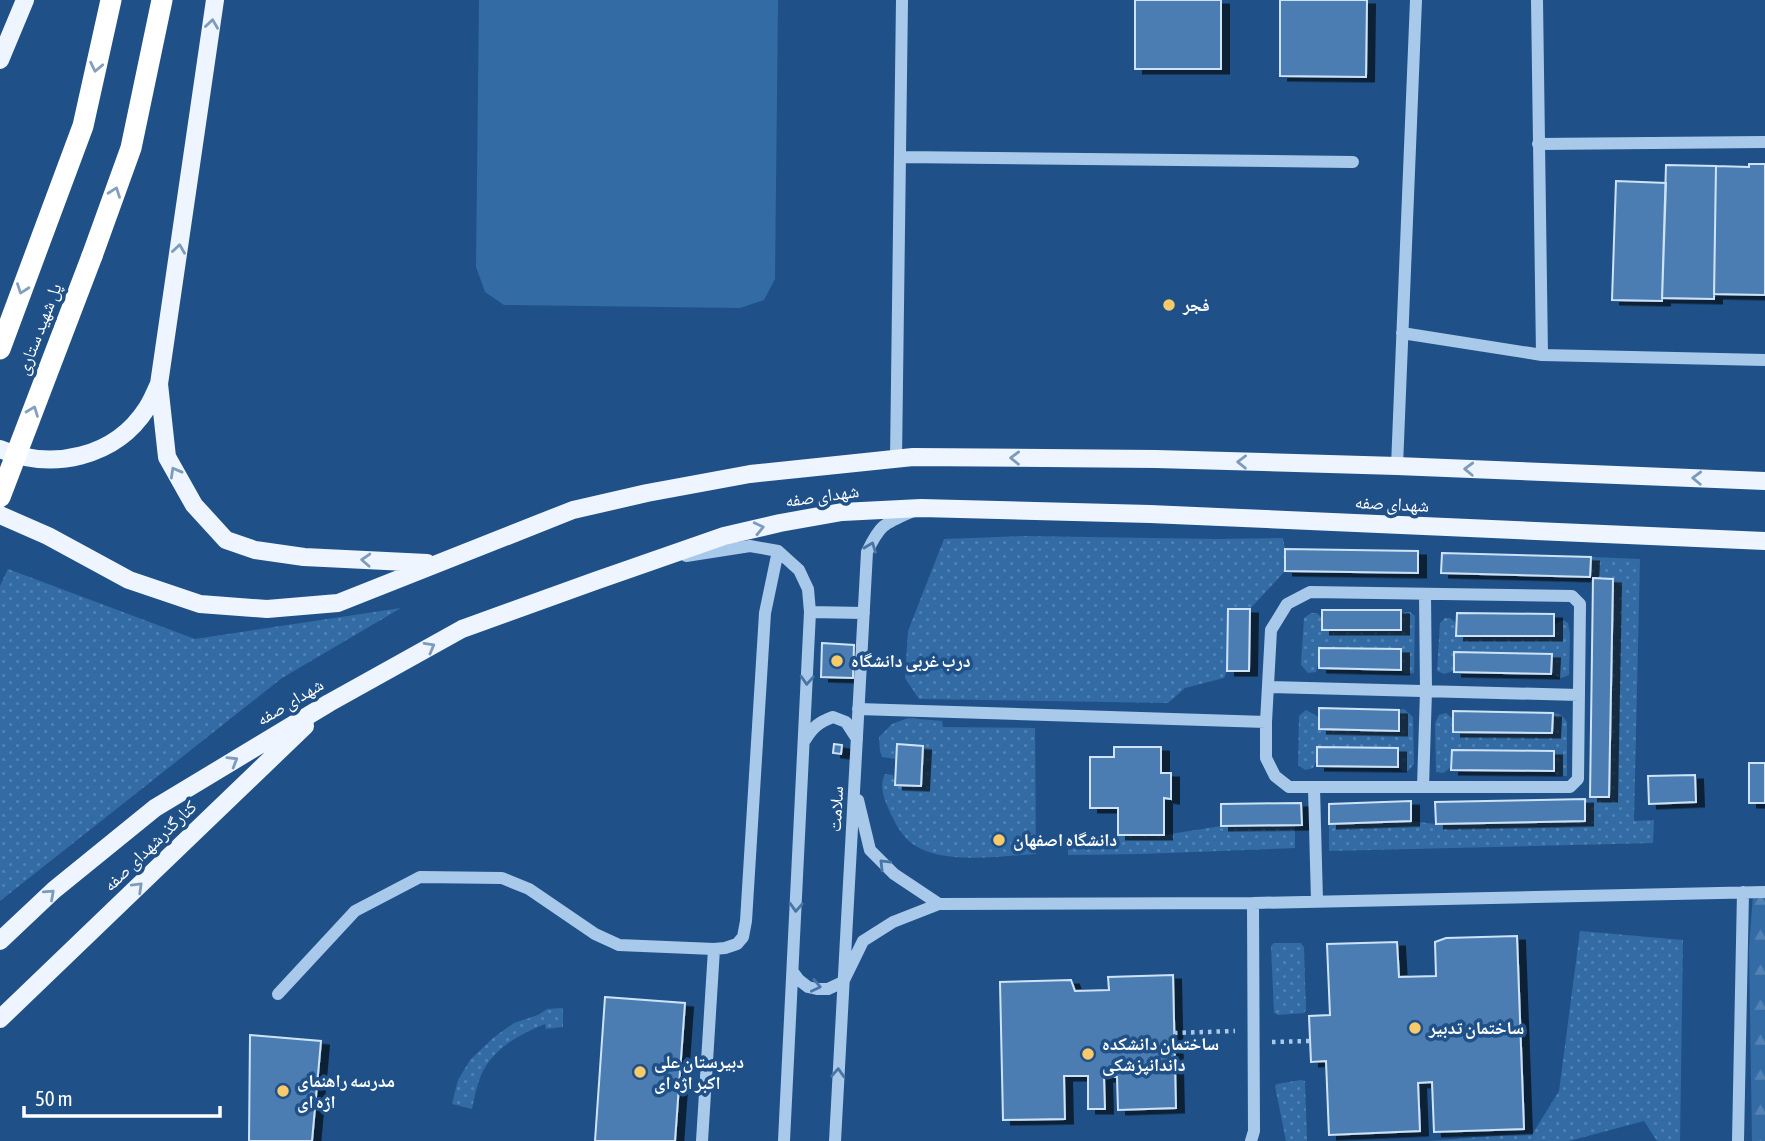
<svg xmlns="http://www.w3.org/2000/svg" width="1765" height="1141" font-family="'Asap Condensed','Noto Naskh Arabic',sans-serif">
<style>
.grass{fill:url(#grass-dots)}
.forest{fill:url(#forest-firs)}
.pitch{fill:#336ba5}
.building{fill:#4b7db2;stroke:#cee3f8;stroke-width:2;filter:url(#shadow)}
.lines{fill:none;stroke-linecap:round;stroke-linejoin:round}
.path{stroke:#a9c9eb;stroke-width:4.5;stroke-dasharray:3.5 5;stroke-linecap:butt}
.minor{stroke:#a9c9eb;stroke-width:12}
.major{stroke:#eef5fe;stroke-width:18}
.highway{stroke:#fff;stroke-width:21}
.highway-bridge{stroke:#fff;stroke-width:21}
.oneway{stroke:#7c9bbd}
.oneway2{stroke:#849fbe}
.oneway3{stroke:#4875a6}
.poi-dot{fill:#f9ca69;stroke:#1f5188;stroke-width:2.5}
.labels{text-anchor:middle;stroke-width:7;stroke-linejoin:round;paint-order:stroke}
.poi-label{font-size:18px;font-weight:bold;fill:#fff;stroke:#1f5188;text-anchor:start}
.street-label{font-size:18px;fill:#fff;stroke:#1f5188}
</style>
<defs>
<pattern id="grass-dots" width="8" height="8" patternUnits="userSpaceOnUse" patternTransform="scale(1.75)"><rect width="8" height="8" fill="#336ba5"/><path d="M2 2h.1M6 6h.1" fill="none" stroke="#5281b2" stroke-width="1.8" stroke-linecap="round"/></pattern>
<pattern id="forest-firs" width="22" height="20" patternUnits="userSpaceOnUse" patternTransform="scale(1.75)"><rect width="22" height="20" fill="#336ba5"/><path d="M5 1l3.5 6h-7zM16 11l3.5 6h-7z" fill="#5281b2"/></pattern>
<filter id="shadow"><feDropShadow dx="8" dy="4.5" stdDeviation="0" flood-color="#0009"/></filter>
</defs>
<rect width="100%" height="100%" fill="#1f5188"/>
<path class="grass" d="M1023,536L1219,539L1283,538L1285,549V571L1250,609H1228L1227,671L1224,678L1185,688L1168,703L919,699L905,678L908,631L944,539Z
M1591,557L1640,559L1634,821L1654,820L1653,843L1329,851V824L1411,821L1436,824L1585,821V799L1609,797L1613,579L1593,578L1590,577Z
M8,569L195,639L401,608L282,678L0,901V586Z
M1404,612H1410L1415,616L1414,673L1405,674L1401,670L1400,649L1320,648L1319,660L1316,672L1308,673L1301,665L1304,618L1311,613H1317L1321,617L1322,630H1400V616Z
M1445,618H1450L1455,622L1457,636H1553L1555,624L1563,620L1568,623L1570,634L1569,675L1561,678L1551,674V654L1455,652L1453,671L1444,674L1437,671L1440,623Z
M1404,709L1413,717L1414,764L1409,770L1404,772L1398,767V748L1318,747L1317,760L1313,768L1305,770L1298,765L1299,716L1306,710L1319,717V729L1399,731V710Z
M1446,713L1453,719L1454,732L1552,733L1553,713C1560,713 1563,716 1567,722V776H1556L1554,771V752L1452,750L1450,768L1443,773L1436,772L1435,723L1439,715Z
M908,718L942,721L943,727L1035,728L1036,854C1000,856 945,865 914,845C902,837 895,823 889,810C884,798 879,787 885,774L893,775L895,785L921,786L923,746L898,744L896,759L882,757L880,751L879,737L892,724Z
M1295,825V848L1142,854L1068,855V836L1164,835L1221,826Z
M1580,931L1683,940L1680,1141H1657L1644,1121L1569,1141H1429L1533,1133L1559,1091Z
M1274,943H1301L1304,947L1306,1010L1304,1013L1278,1015L1274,1013L1271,946Z
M563,1008V1027L546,1029L545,1024C523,1033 499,1045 486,1066C478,1078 475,1095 472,1109L452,1104L458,1080L470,1060L493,1038L514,1023L538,1015L547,1009Z
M1301,1080L1305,1081L1307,1141H1286L1275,1086L1277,1084Z"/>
<path class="forest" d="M1753,895H1765V1141H1752L1749,948Z"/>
<path class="pitch" d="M479,0H778L775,279L764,300L740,308L504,305L485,292L476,267Z"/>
<path class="building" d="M1135,0H1221V69H1135Z
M1280,0H1367L1366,77L1280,76Z
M1749,164H1765V295L1714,294L1716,166L1749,167Z
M1666,165L1716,166L1714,299L1662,298Z
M1616,181L1666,183L1662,301L1612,300Z
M1285,549L1418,551V573L1285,571Z
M1442,553L1591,557L1590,577L1441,573Z
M1593,578L1613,579L1609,797H1590Z
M1228,609H1250L1249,671H1227Z
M1322,610H1401V630H1322Z
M1457,613L1554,614V636H1456Z
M822,643L854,645L853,678L821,677Z
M1319,648L1401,649V670L1319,668Z
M1454,652L1552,654L1551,674L1454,672Z
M1319,708L1399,710V731L1319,729Z
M1453,711L1553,713L1552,733L1453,732Z
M834,744L842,745L841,754L833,753Z
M897,744L923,746L921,786L895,785Z
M1114,747H1161V773H1171V799L1164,798V835H1118V808H1090V757H1114Z
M1317,747L1398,748V767L1317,766Z
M1452,750L1554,751V771L1451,770Z
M1749,763H1765V803H1749Z
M1695,775L1696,802L1649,804L1648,776Z
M1585,799V821L1436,824L1435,802Z
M1411,801V821L1329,824V804Z
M1301,803L1302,825L1221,826V804Z
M1517,936L1524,1129L1434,1132L1432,1082L1418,1083L1420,1131L1329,1135L1326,1061L1311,1062L1309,1016L1330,1015L1327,944L1397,942L1399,977L1436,976L1435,942L1446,938Z
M1173,975L1176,1108L1118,1110L1117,1077H1104L1105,1109H1088V1076H1064L1065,1119L1003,1120L1000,982L1071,980L1075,991L1109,990L1108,977Z
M605,997L685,1003L675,1141H595Z
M250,1035L321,1041L312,1141H249Z"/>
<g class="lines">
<path class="path" d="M1174,1033L1235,1031
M1272,1042L1310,1041"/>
<path class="minor" d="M1537,0L1542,355
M1538,144L1765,142
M900,157L1353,162
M1402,333L1542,355L1765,360
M896,459L902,0
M1397,466L1416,0
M686,556L750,546L778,551L799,570L808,589L810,612L784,1141
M1310,592L1572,596L1580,604L1578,779L1570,787H1289L1275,776L1266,758V722L1271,630L1287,604Z
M810,612L864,613
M1268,687L1579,695
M858,709L1266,722
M805,740C813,727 819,722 833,717L846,722L857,739
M1423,787L1426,691L1425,595
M1314,788L1317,901
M858,800L870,850L894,874L939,904
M793,972L799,980L808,987L817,989H828L843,982L863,941L893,922L939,904L1253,903L1765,892
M278,994L355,911L420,877L502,878L529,889L595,934L619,945L714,949L725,948L737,944L743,937L746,921L765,613L778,551
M702,1141L714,949
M835,1141L867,552C880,525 883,524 911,512
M1251,1141L1254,1131L1253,903
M1738,1141L1743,892"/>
<path class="major" d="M215,0L159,384L167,457L194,505L226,540L255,550L304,557L427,563
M0,60L25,0
M0,449C52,471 115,458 147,408C152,401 155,392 159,384
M0,515L48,536L129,580L200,604L267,609L338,603L573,510L647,493L750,474L913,457L1156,459L1397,466L1765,481
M0,941L54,890L155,808L329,703L462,629L595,581L724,536L780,523L842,512L921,508L1150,514L1765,541
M0,1019L305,726"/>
<path class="highway" d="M92,256L131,148L162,0
M0,349L83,126L111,0"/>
<path class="highway-bridge" d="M0,497L92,256"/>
</g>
<defs><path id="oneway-chevron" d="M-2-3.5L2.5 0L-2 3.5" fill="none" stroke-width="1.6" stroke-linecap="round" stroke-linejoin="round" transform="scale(1.75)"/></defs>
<g class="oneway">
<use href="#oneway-chevron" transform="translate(212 24) rotate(-82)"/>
<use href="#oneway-chevron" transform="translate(179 249) rotate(-82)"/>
<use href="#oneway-chevron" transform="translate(1015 458) rotate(-179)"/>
<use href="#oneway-chevron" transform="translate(1242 462) rotate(-179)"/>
<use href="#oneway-chevron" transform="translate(1469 469) rotate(-178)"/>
<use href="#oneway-chevron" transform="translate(175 472) rotate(-119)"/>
<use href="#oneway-chevron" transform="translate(1697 478) rotate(-178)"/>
<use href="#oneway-chevron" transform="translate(759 528) rotate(-13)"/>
<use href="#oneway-chevron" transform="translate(366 560) rotate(-177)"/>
<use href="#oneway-chevron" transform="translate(430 647) rotate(-29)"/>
<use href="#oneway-chevron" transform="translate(233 761) rotate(-31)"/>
<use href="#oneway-chevron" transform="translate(138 887) rotate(-44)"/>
<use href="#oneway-chevron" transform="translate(50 894) rotate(-42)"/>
</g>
<g class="oneway2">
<use href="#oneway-chevron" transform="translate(96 67) rotate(102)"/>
<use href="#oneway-chevron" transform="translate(115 192) rotate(-70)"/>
<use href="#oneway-chevron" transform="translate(22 289) rotate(110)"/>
<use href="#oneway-chevron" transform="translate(33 411) rotate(-69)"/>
</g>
<g class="oneway3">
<use href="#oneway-chevron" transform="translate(871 547) rotate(-69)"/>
<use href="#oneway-chevron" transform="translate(807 680) rotate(93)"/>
<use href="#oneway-chevron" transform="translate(884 864) rotate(-135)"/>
<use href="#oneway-chevron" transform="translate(796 907) rotate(93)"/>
<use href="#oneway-chevron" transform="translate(816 986) rotate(12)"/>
<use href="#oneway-chevron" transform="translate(838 1073) rotate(-87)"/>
</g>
<g class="poi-dot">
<circle cx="1169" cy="305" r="7"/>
<circle cx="837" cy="661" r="7"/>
<circle cx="999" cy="840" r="7"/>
<circle cx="1415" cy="1028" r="7"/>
<circle cx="1088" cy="1054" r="7"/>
<circle cx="640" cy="1072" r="7"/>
<circle cx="283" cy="1091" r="7"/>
</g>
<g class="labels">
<g class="poi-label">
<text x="1183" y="311">فجر</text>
<text x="851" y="667">درب غربی دانشگاه</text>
<text x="1013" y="846">دانشگاه اصفهان</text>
<text x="1429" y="1034">ساختمان تدبیر</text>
<text x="1102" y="1050">ساختمان دانشکده<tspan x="1102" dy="21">داندانپزشکی</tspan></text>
<text x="654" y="1068">دبیرستان علی<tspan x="654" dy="21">اکبر اژه ای</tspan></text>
<text x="297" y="1087">مدرسه راهنمای<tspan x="297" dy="21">اژه ای</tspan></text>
</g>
<g class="street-label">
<text transform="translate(39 329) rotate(-69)" y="6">پل شهید ستاری</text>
<text transform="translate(822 496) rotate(-8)" y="6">شهدای صفه</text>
<text transform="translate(1392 504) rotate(3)" y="6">شهدای صفه</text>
<text transform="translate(290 702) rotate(-31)" y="6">شهدای صفه</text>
<text transform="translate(836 809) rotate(-87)" y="6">سلامت</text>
<text transform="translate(150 846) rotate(-44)" y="6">کنارگذرشهدای صفه</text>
</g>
</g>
<path d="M24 1106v10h196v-10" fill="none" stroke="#ffffff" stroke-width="3.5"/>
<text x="35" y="1106" font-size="21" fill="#ffffff" stroke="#1f5188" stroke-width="5" paint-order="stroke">50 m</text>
</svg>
